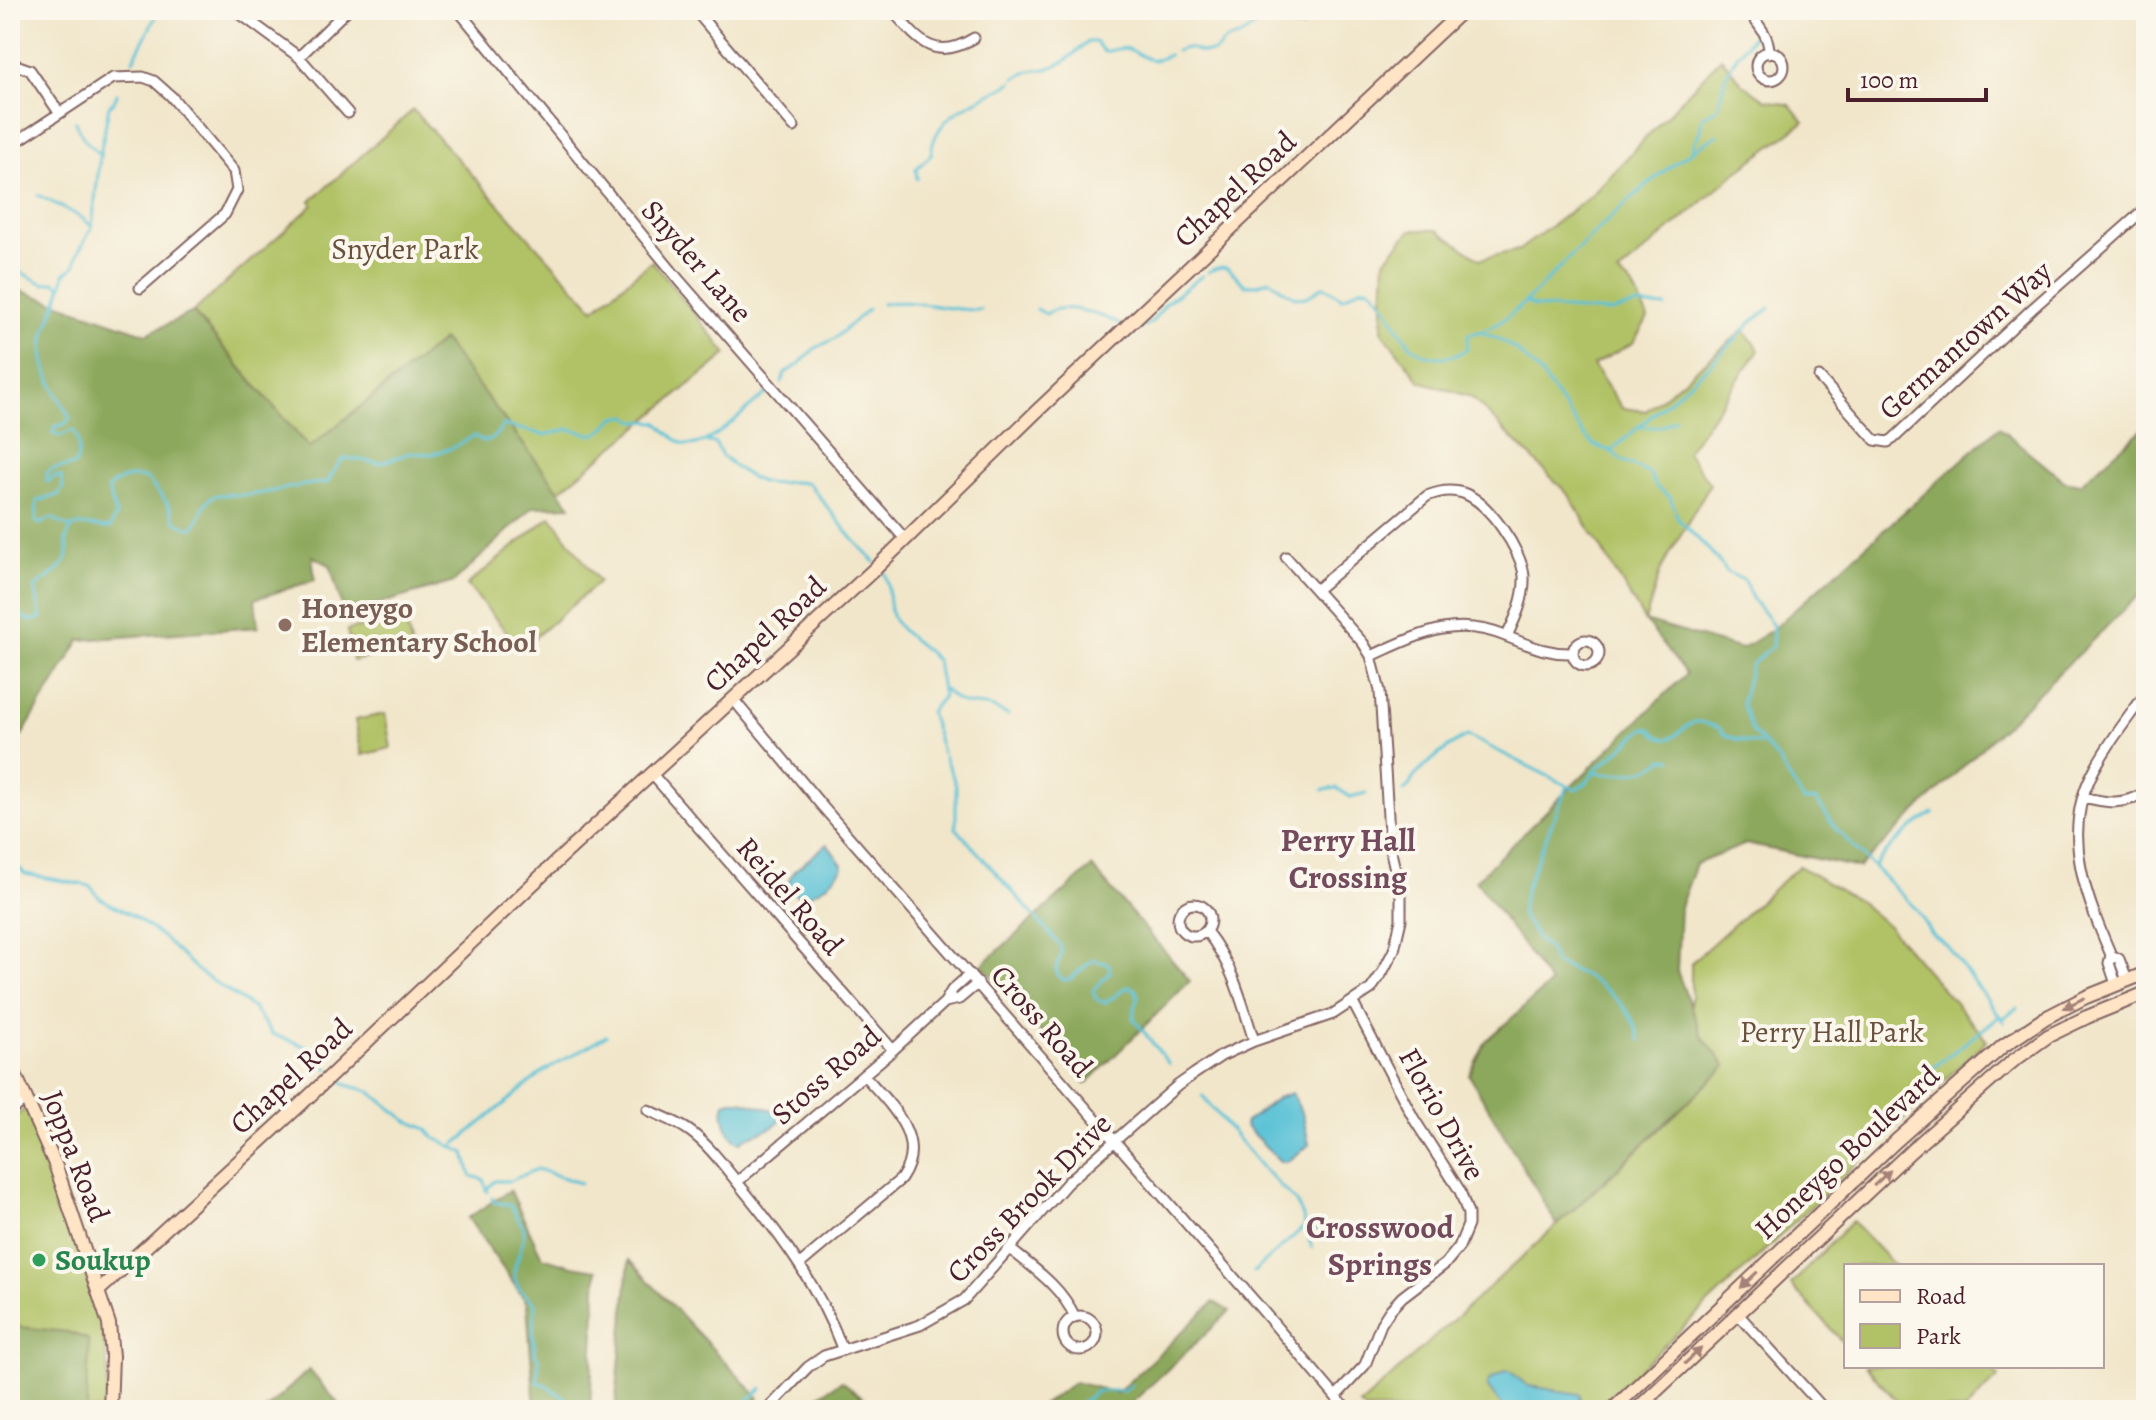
<svg xmlns="http://www.w3.org/2000/svg" width="2156" height="1420" font-family="Alegreya,serif">
<style>
.green{fill:#b1c266;stroke:#7e7048;stroke-width:2}
.forest{fill:#8ca85b;stroke:#6b6443;stroke-width:2}
.water{fill:#59c1d6;stroke:#527080;stroke-width:2}
.lines{fill:none;stroke-linecap:round;stroke-linejoin:round}
.stream{stroke:#59c1d6;stroke-width:3}
.street-casing{stroke:#846563;stroke-width:13}
.secondary-casing{stroke:#846563;stroke-width:16}
.street{stroke:#fff;stroke-width:9}
.secondary{stroke:#ffe4c6;stroke-width:12}
.oneway{fill:#a48278}
.education-dot{fill:#8d6e63;stroke:#fbf7ec;stroke-width:3}
.leisure-dot{fill:#2e9e5b;stroke:#fbf7ec;stroke-width:3}
.labels{text-anchor:middle;stroke-width:8;stroke-linejoin:round;paint-order:stroke}
.street-label{font-size:30px;fill:#4a1f2b;stroke:#fbf7ec}
.park-label{font-size:30px;fill:#69503d;stroke:#fbf7ec}
.education-label{font-size:30px;font-weight:bold;fill:#785e54;stroke:#fbf7ec;text-anchor:start}
.leisure-label{font-size:30px;font-weight:bold;fill:#27864d;stroke:#fbf7ec;text-anchor:start}
.neighbourhood-label{font-size:32px;font-weight:bold;fill:#744a5d;stroke:#fbf7ec}
</style>
<rect width="100%" height="100%" fill="#fbf7ec"/>
<filter id="ink" filterUnits="userSpaceOnUse"><feTurbulence type="fractalNoise" baseFrequency=".0125" numOctaves="2"/><feDisplacementMap in="SourceGraphic" scale="16" xChannelSelector="R" yChannelSelector="G"/><feConvolveMatrix kernelMatrix="1 2 1 2 8 2 1 2 1" color-interpolation-filters="sRGB"/></filter>
<filter id="wash" filterUnits="userSpaceOnUse"><feTurbulence type="fractalNoise" baseFrequency=".006" numOctaves="4" result="noise"/><feDisplacementMap in="SourceGraphic" scale="32" xChannelSelector="R" yChannelSelector="G"/><feGaussianBlur stdDeviation="1.8" result="paint"/><feColorMatrix in="noise" values="0 0 0 0 0 0 0 0 0 0 0 0 0 0 0 0 0 1.4 0 .05"/><feComposite in="paint" operator="in"/></filter>
<g filter="url(#wash)">
<rect width="100%" height="100%" fill="#f1e6ca"/>
<path class="green" d="M1721,58L1743,84L1766,100L1790,105L1804,122L1739,170L1618,274L1632,285L1648,318L1633,343L1593,365L1622,408L1646,411L1744,330L1759,350L1687,452L1710,484L1661,569L1645,621L1569,495L1471,397L1420,381L1382,332L1385,260L1411,230H1437L1480,259L1519,250L1591,196Z
M413,110L594,309L652,261L727,354L559,491L443,340L309,448L193,312L313,205L311,201Z
M551,516L599,582L521,649L467,585Z
M405,618L412,648L353,661L347,630Z
M385,714L391,748L362,755L355,720Z
M1799,866L1861,903L1889,927L1987,1040L1596,1410H1365L1360,1405L1613,1174L1726,1066L1702,1036L1691,1012V963Z
M26,1108L41,1139L101,1318L108,1373L106,1410H10V1121Z
M1852,1221L1895,1266H1846V1346L1791,1285Z
M1865,1366H1988L1999,1377L1965,1410H1905Z"/>
<path class="forest" d="M10,287L147,334L193,312L309,448L443,340L571,506L533,507L454,582L344,614L330,565L312,556L315,580L255,599L258,627L80,640L10,755Z
M2146,426V588L1859,868L1746,844L1696,864L1680,907L1677,971L1702,1036L1726,1066L1557,1225L1469,1075L1486,1041L1550,984L1476,880L1686,674L1645,621L1741,649L1772,630L1999,427L2064,481L2080,484Z
M1092,867L1190,981L1086,1084L982,965Z
M510,1190L542,1257L572,1266L597,1270L590,1410H535L527,1303L468,1218Z
M629,1260L759,1398L746,1410H615Z
M1214,1302L1230,1311L1124,1410H1035L1075,1382L1117,1393Z
M10,1326L67,1332L88,1339C92,1363 83,1386 88,1410H10Z
M309,1370L344,1410H265Z
M842,1381L879,1410L797,1409Z"/>
<path class="water" d="M827,844L843,866L842,869L827,885L802,899L792,891L788,883L793,872Z
M1292,1093L1303,1116L1309,1145L1287,1162H1281L1245,1126L1246,1122L1277,1098Z
M731,1101H742L786,1114C774,1134 752,1131 740,1143C728,1135 720,1118 725,1103Z
M1508,1370L1528,1386L1580,1394V1400L1569,1410H1505L1487,1386L1490,1379Z"/>
<g class="lines">
<path class="stream" d="M1176,51C1193,43 1197,56 1212,52C1219,51 1220,44 1226,41C1230,38 1235,38 1238,37C1249,33 1254,24 1266,22C1279,19 1290,30 1303,27L1308,10
M133,60L155,18
M1015,78L1030,71L1047,69L1064,62L1088,42H1096L1104,52C1113,50 1123,46 1131,50C1148,58 1149,65 1169,55
M75,122L84,139L100,155
M1692,148L1700,131L1702,117L1718,108L1725,78L1736,57L1756,32
M917,179L916,169L931,155C934,111 980,102 1012,82
M38,195L79,216L92,226
M10,267L44,284L55,282L60,286
M1208,272C1230,260 1231,273 1245,285H1257L1269,280C1280,286 1292,301 1306,297C1313,295 1318,289 1324,286L1342,298L1360,288L1368,287C1399,308 1397,360 1444,357C1455,356 1460,355 1467,348L1468,335C1476,332 1484,331 1492,327C1519,313 1555,271 1579,248C1621,207 1666,164 1718,135
M1525,302L1535,307L1610,312L1637,305L1666,307
M882,304C912,297 948,312 981,310
M1036,309L1046,314C1050,312 1053,309 1058,309C1074,306 1107,317 1121,325
M1128,329L1136,331L1152,322L1167,302L1202,276
M1479,332L1497,338L1516,350L1541,374L1584,435L1594,445L1613,452L1621,460L1650,474L1656,487L1670,497L1674,508
M782,382L785,373L798,365L814,349L834,339L868,309
M1639,427H1660L1675,419
M708,442L715,443L722,456L738,469
M1611,451L1710,365L1753,321L1770,308
M740,470C772,495 780,476 809,484L853,539L875,562
M1675,512L1679,520L1711,552L1727,572L1745,581C1751,604 1762,607 1773,626L1772,646L1751,665L1742,702L1752,731L1777,758L1804,801L1816,800L1836,829L1917,910L1931,933L1947,946L2004,1022
M71,528L78,525L110,528L116,515L108,489C118,477 133,475 147,479L168,504L175,521L192,529C202,519 200,506 212,497C221,492 235,496 244,495C273,494 298,483 327,483L339,463L346,458L380,463L410,453L432,454L452,448L474,436L483,441L491,440L504,425L545,435L569,429L594,435L603,430L614,418L627,416L636,421L657,422C664,429 671,437 680,442C704,458 750,403 769,392
M71,528L52,518L39,524L36,521L37,501L58,495L63,488L61,477L56,476L47,482V473L52,469L75,465C80,454 80,440 73,430L60,436L53,433L54,427L65,424L70,418C53,387 32,357 50,320C54,310 64,283 64,274L75,266L77,255L92,227L100,155L109,106L114,102L117,94
M882,568C891,580 886,599 891,613C898,634 924,645 937,661L943,696L930,712L942,752
M10,608L30,621L41,618L35,588C51,573 75,566 66,540L71,528
M944,689C958,705 965,704 984,706C992,706 1001,712 1008,715
M944,756L956,785V828L1060,945L1062,953C1058,963 1051,973 1063,980L1070,979L1093,960L1109,964L1110,972L1093,991L1096,999L1105,1003L1127,987L1135,989L1138,996L1133,1018L1169,1064
M1593,773C1616,775 1646,775 1664,759H1672
M1567,786L1526,887L1521,914L1539,941L1549,948L1555,963C1591,976 1630,999 1640,1040
M1323,790L1337,788L1350,797L1366,793
M1404,791C1411,787 1409,783 1415,776C1430,761 1449,744 1468,736L1576,790L1585,784L1599,767L1645,728L1651,729C1670,753 1679,727 1695,722C1699,721 1715,726 1719,728C1721,729 1721,732 1723,733C1729,738 1751,743 1760,744
M10,859L25,874L90,886L100,898L135,917L162,937L198,971L253,1008L272,1034L310,1048L319,1063L329,1069
M1875,866C1888,848 1914,824 1933,813
M2002,1019L2017,1008
M1925,1074L2000,1016
M336,1076L347,1085L369,1091L406,1120L427,1129L434,1137
M1202,1096L1260,1165L1296,1202L1302,1214L1312,1248
M437,1139L465,1153L471,1176L483,1179L488,1192
M453,1146L544,1071L606,1036
M486,1190L495,1181H510L537,1169L580,1183
M492,1198L494,1202L510,1205L524,1228C525,1261 495,1276 535,1303L533,1333L535,1353L539,1360L537,1382L546,1385L567,1400L555,1410
M1306,1225L1327,1235L1346,1232
M1254,1272L1306,1225
M737,1410L762,1388
M1071,1410L1097,1391H1124L1132,1385"/>
</g>
</g>
<g filter="url(#ink)">
<g class="lines">
<g class="street-casing">
<path id="street" d="M235,10L299,57L348,113
M458,10L680,281L905,539
M695,10L794,127
M892,10C918,40 934,63 974,38
M1747,10C1757,23 1770,36 1769,53
M163,13L166,10
M1756 66a14 14 0 1 1 28 0a14 14 0 1 1-28 0Z
M299,57L347,10
M10,63L30,70L58,111
M10,146L113,78L143,77L154,81L171,96L234,171L237,190L225,214L140,288
M1819,377L1875,440L1888,442L1893,439L2033,308L2146,208
M1317,589L1427,496C1439,491 1451,489 1463,493C1488,501 1522,551 1524,576C1525,598 1516,617 1507,636
M1573 653a13 13 0 1 1 26 0a13 13 0 1 1-26 0Z
M1371,656C1421,634 1454,615 1508,637C1531,646 1548,654 1573,653
M733,699L822,806L1257,1304L1347,1410
M651,773L893,1050
M2083,797C2106,803 2126,806 2146,791
M1178 920a16 16 0 1 1 32 0a16 16 0 1 1-32 0Z
M1206,931C1232,963 1242,1002 1254,1041
M2111,955L2109,963L2116,984
M2127,980L2119,959L2111,955C2087,899 2061,836 2091,776C2105,747 2127,720 2146,693
M945,1002L959,999L978,983
M648,1110C663,1117 678,1122 691,1132C711,1147 726,1169 741,1187C782,1237 819,1287 842,1348
M10,1112L26,1099
M737,1182L893,1050L945,1002L952,990L970,974
M1010,1249C1036,1270 1061,1287 1075,1317
M800,1264L901,1179C929,1138 889,1104 864,1075
M1738,1314L1825,1410
M1063 1333a17 17 0 1 1 34 0a17 17 0 1 1-34 0Z
M1336,1396L1365,1365L1381,1324L1390,1310L1402,1297L1445,1264L1459,1247L1468,1225V1214L1460,1191L1414,1119L1353,1003
M767,1410L808,1367L824,1356L920,1325L964,1300L1067,1183L1177,1086L1194,1074L1221,1056L1254,1041L1333,1014L1371,989L1382,973L1394,950L1401,920V895L1390,848L1380,691L1371,656L1363,643L1286,557"/>
</g>
<g class="secondary-casing">
<path id="secondary" d="M10,1063L55,1164L109,1324L112,1356L110,1410
M98,1291L301,1104L558,860L879,565L1037,411L1463,10
M1612,1410L1896,1141L2003,1046L2045,1018L2086,997L2146,973
M1636,1410L1911,1151L2013,1061L2048,1036L2087,1017L2146,993"/>
</g>
<use href="#street" class="street"/>
<use href="#secondary" class="secondary"/>
</g>
<defs><path id="oneway-solid" d="M-6-.8H1V-3.2L6.5 0L1 3.2V.8H-6Z" transform="scale(2)"/></defs>
<g class="oneway">
<use href="#oneway-solid" transform="translate(2074 1003) rotate(153)"/>
<use href="#oneway-solid" transform="translate(1882 1178) rotate(-43)"/>
<use href="#oneway-solid" transform="translate(1749 1280) rotate(136)"/>
<use href="#oneway-solid" transform="translate(1693 1356) rotate(-43)"/>
</g>
</g>
<circle class="education-dot" cx="285" cy="625" r="8"/>
<circle class="leisure-dot" cx="39" cy="1260" r="8"/>
<g class="labels">
<g class="street-label">
<text transform="translate(1235 189) rotate(-43)" y="10">Chapel Road</text>
<text transform="translate(697 261) rotate(49)" y="10">Snyder Lane</text>
<text transform="translate(1965 340) rotate(-42)" y="10">Germantown Way</text>
<text transform="translate(765 634) rotate(-43)" y="10">Chapel Road</text>
<text transform="translate(790 896) rotate(49)" y="10">Reidel Road</text>
<text transform="translate(1042 1021) rotate(49)" y="10">Cross Road</text>
<text transform="translate(826 1075) rotate(-41)" y="10">Stoss Road</text>
<text transform="translate(291 1076) rotate(-43)" y="10">Chapel Road</text>
<text transform="translate(1442 1114) rotate(61)" y="10">Florio Drive</text>
<text transform="translate(1847 1152) rotate(-43)" y="10">Honeygo Boulevard</text>
<text transform="translate(76 1156) rotate(69)" y="10">Joppa Road</text>
<text transform="translate(1029 1198) rotate(-46)" y="10">Cross Brook Drive</text>
</g>
<g class="park-label">
<text x="405" y="259">Snyder Park</text>
<text x="1832" y="1042">Perry Hall Park</text>
</g>
<g class="education-label">
<text x="301" y="618">Honeygo<tspan x="301" dy="34">Elementary School</tspan></text>
</g>
<g class="leisure-label">
<text x="55" y="1270">Soukup</text>
</g>
<g class="neighbourhood-label">
<text x="1348" y="851">Perry Hall<tspan x="1348" dy="37">Crossing</tspan></text>
<text x="1380" y="1238">Crosswood<tspan x="1380" dy="37">Springs</tspan></text>
</g>
</g>
<rect width="2156" height="1420" fill="none" stroke="#fbf7ec" stroke-width="40"/>
<rect x="1844" y="1264" width="260" height="104" fill="#fbf7ec" stroke="#b4a19f" stroke-width="2"/>
<rect x="1860" y="1290" width="40" height="12" fill="#ffe4c6" stroke="#b4a19f" stroke-width="2"/>
<text x="1916" y="1304" font-size="24" fill="#4a1f2b">Road</text>
<rect x="1860" y="1324" width="40" height="24" fill="#b1c266" stroke="#b4a19f" stroke-width="2"/>
<text x="1916" y="1344" font-size="24" fill="#4a1f2b">Park</text>
<path d="M1848 88v12h138v-12" fill="none" stroke="#4a1f2b" stroke-width="4"/>
<text x="1860" y="88" font-size="24" fill="#4a1f2b" stroke="#fbf7ec" stroke-width="6" paint-order="stroke">100 m</text>
</svg>
